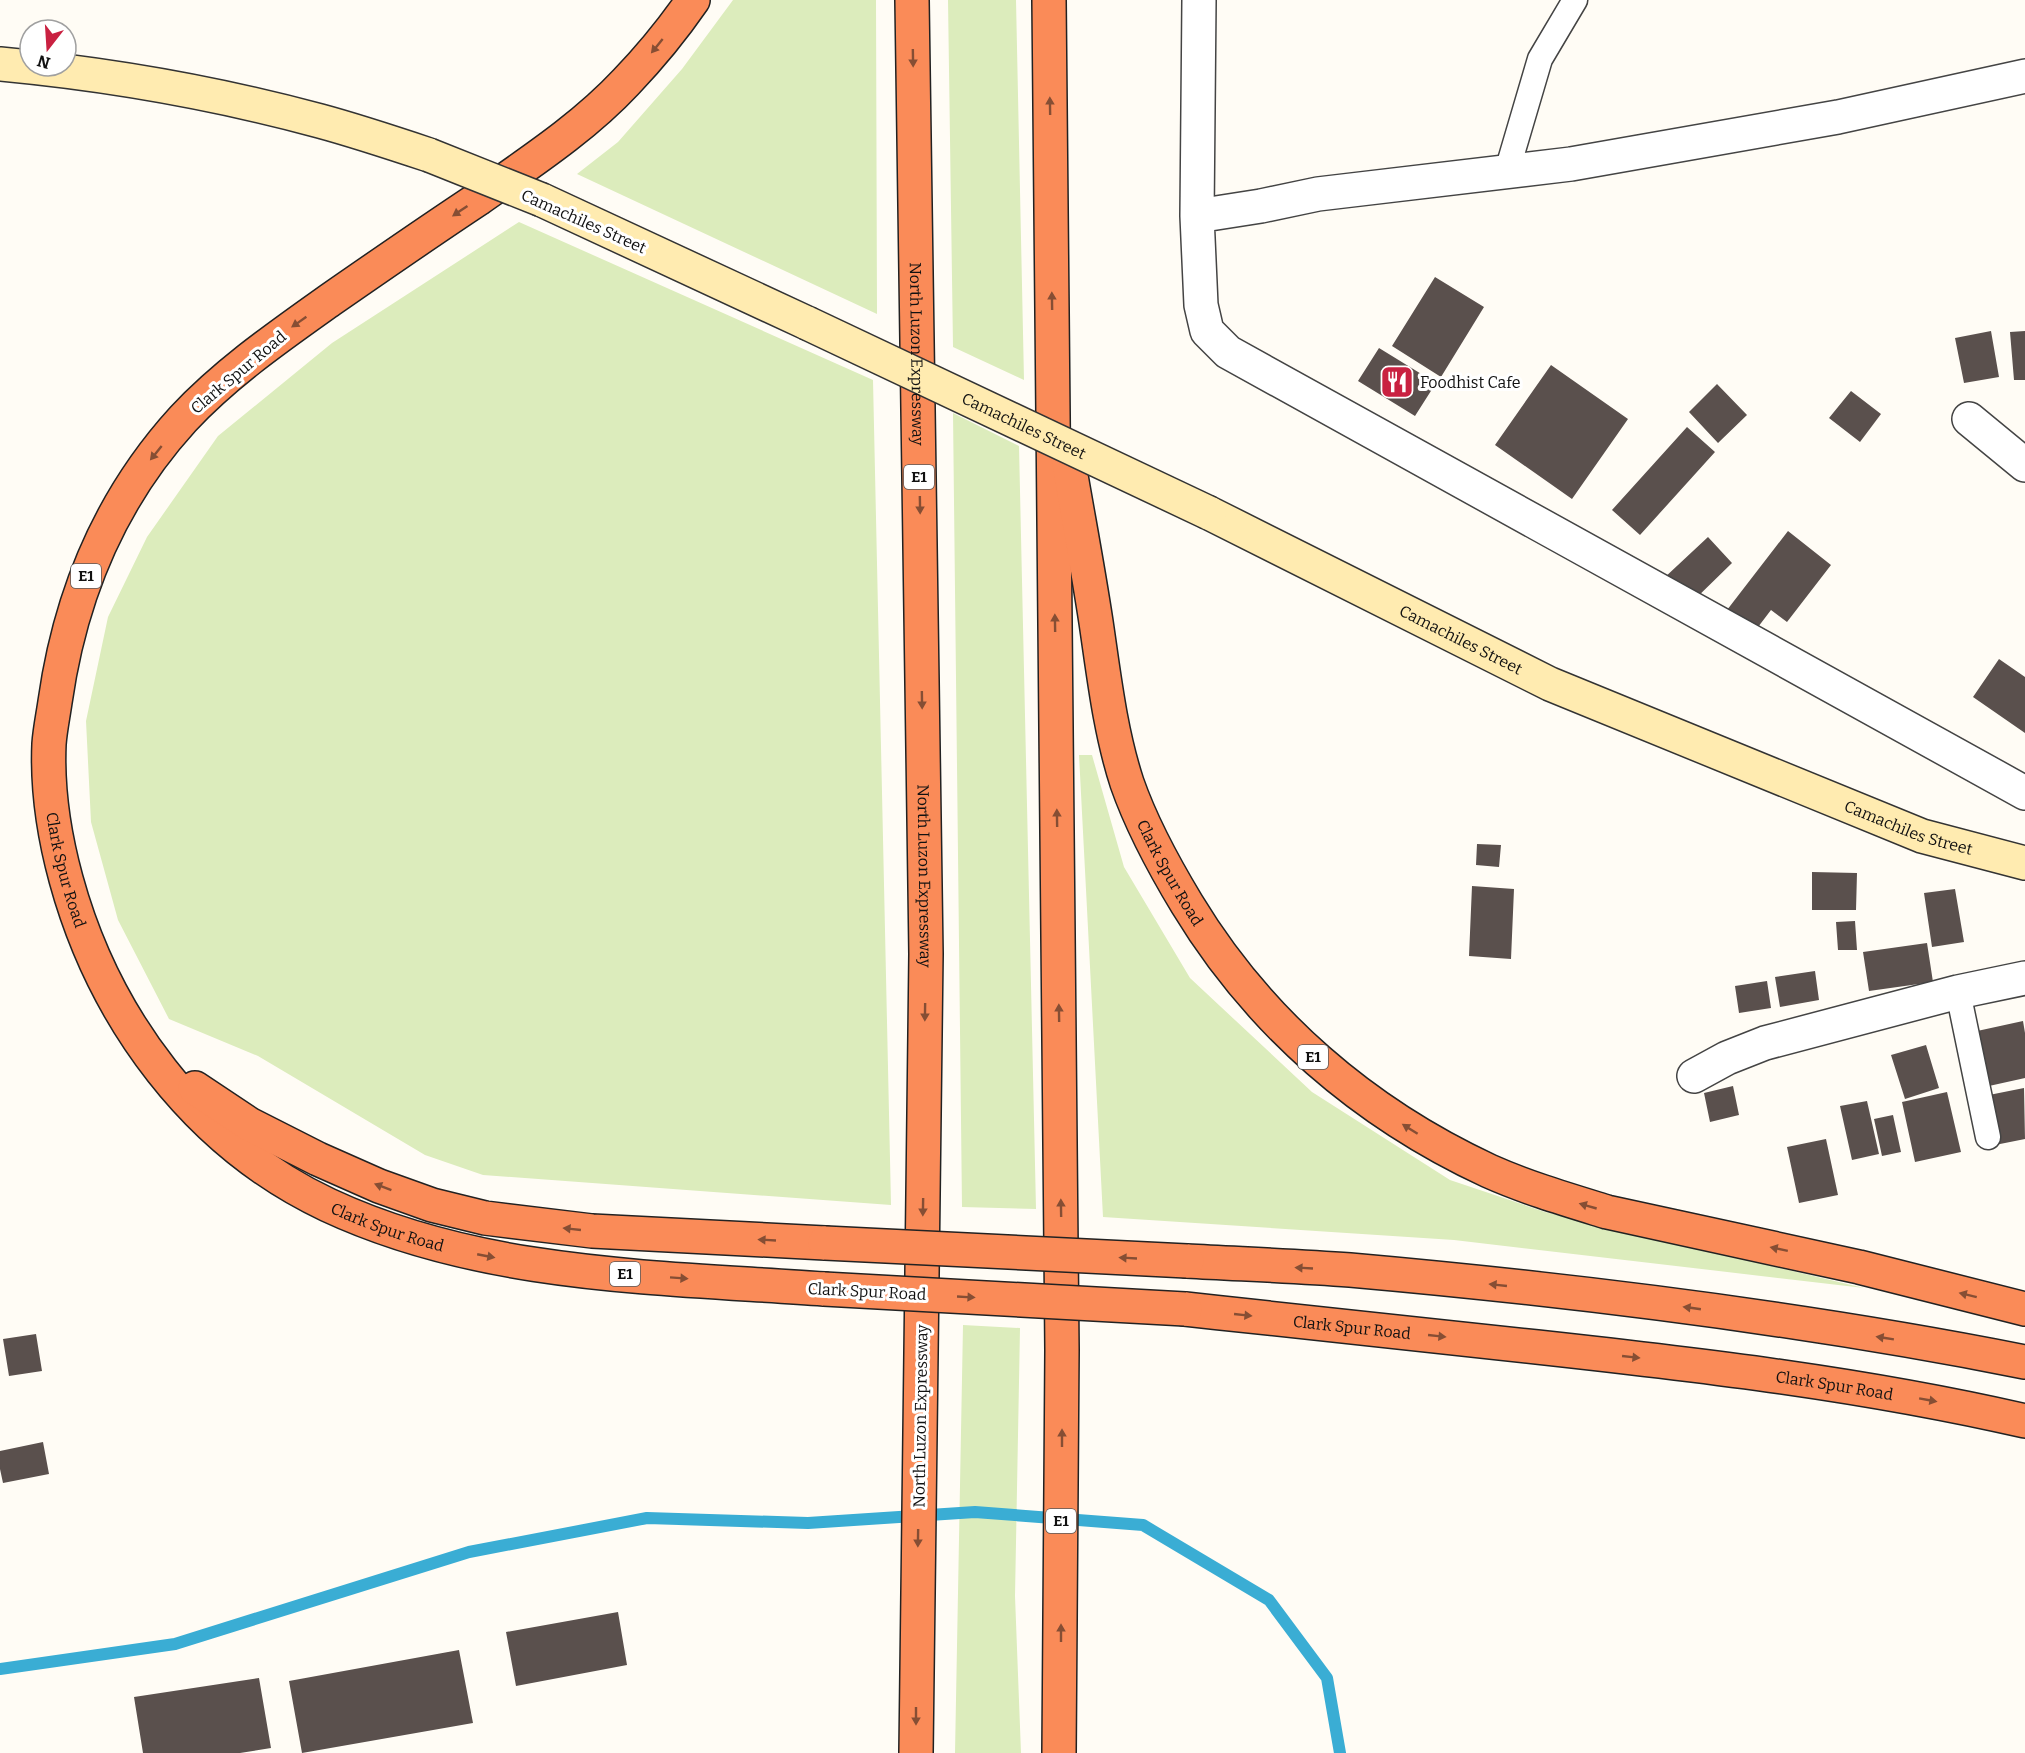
<svg xmlns="http://www.w3.org/2000/svg" width="2025" height="1753" font-family="Bitter,serif">
<style>
.grass{fill:#dcecbc}
.lines{fill:none;stroke-linecap:round;stroke-linejoin:round}
.stream{stroke:#3aadd4;stroke-width:12}
.building{fill:#5a504d}
.lane-casing{stroke:#444;stroke-width:27}
.street-casing{stroke:#444;stroke-width:36}
.secondary-casing{stroke:#333;stroke-width:36}
.highway-casing{stroke:#222;stroke-width:36}
.lane{stroke:#fff;stroke-width:24}
.street{stroke:#fff;stroke-width:33}
.secondary{stroke:#ffebb0;stroke-width:33}
.highway{stroke:#fa8b58;stroke-width:33}
.secondary-bridge-casing{stroke:#333;stroke-width:36;stroke-linecap:butt}
.highway-bridge-casing{stroke:#222;stroke-width:36;stroke-linecap:butt}
.secondary-bridge{stroke:#ffebb0;stroke-width:33}
.highway-bridge{stroke:#fa8b58;stroke-width:33}
.oneway{fill:#864e34}
.labels{text-anchor:middle;stroke-width:6;stroke-linejoin:round;paint-order:stroke}
.shield{fill:#fff;stroke:#585858;stroke-width:1.5}
.shield-label{font-size:15px;font-weight:bold;fill:#111}
.street-label{font-size:16px;fill:#111;stroke:#fff}
.poi-label{font-size:16px;fill:#111;stroke:#fff;text-anchor:start}
</style>
<rect width="100%" height="100%" fill="#fffcf5"/>
<path class="grass" d="M733,0H876L877,314L577,174L618,142L682,69Z
M948,0H1016L1024,380L953,347Z
M519,222L873,380L891,1205L483,1175L425,1155L258,1056L169,1019L118,920L91,822L86,721L108,617L147,537L218,436L332,343Z
M953,413L1019,446L1036,1209L962,1207Z
M1079,755H1092L1124,867L1190,978L1312,1092L1450,1180L1545,1212L1864,1288L1454,1240L1103,1217Z
M963,1325L1020,1328L1015,1596L1021,1753H955Z"/>
<g class="lines">
<path class="stream" d="M0,1669L175,1644L469,1552L647,1518L808,1523L975,1512L1143,1525L1269,1600L1327,1678L1340,1753"/>
</g>
<path class="building" d="M1435,277L1484,307L1441,377L1392,346Z
M1991,331L1999,377L1964,383L1955,338Z
M2025,331V380H2014L2010,332Z
M1379,348L1436,383L1415,416L1358,381Z
M1551,365L1628,419L1572,499L1495,445Z
M1717,384L1747,415L1718,443L1689,412Z
M1851,391L1881,414L1860,442L1829,418Z
M1687,427L1715,452L1640,535L1612,510Z
M1788,531L1831,565L1787,622L1771,610L1755,631L1727,610Z
M1708,537L1732,563L1689,605L1663,579Z
M1999,659L2025,677V733L1973,697Z
M1477,844L1501,845L1499,867L1476,865Z
M1812,872L1857,873L1856,910H1812Z
M1472,886L1514,889L1511,959L1469,956Z
M1955,889L1964,942L1932,947L1924,893Z
M1855,921L1857,950H1838L1836,922Z
M1927,943L1933,982L1869,991L1863,952Z
M1815,971L1819,1000L1780,1007L1775,977Z
M1767,981L1771,1008L1739,1013L1735,986Z
M2023,1021L2025,1033V1078L1980,1088L1968,1033Z
M1926,1045L1939,1088L1905,1099L1891,1055Z
M1733,1086L1739,1115L1710,1122L1704,1093Z
M2024,1088L2025,1139L1995,1145L1984,1096Z
M1947,1092L1961,1152L1915,1162L1902,1102Z
M1867,1101L1879,1154L1852,1160L1840,1106Z
M1893,1115L1901,1152L1882,1156L1874,1119Z
M1826,1139L1838,1195L1799,1203L1787,1147Z
M36,1334L42,1371L9,1376L3,1339Z
M43,1442L49,1474L3,1483L0,1469V1451Z
M618,1612L627,1665L516,1686L506,1632Z
M459,1650L473,1723L302,1753L289,1681Z
M259,1678L271,1748L240,1753H143L134,1697Z"/>
<g class="lines">
<g class="lane-casing">
<path id="lane" d="M1507,171L1540,59L1575,0
M1958,992L1988,1137"/>
</g>
<g class="street-casing">
<path id="street" d="M1199,0L1197,216L1201,305L1207,331L1228,352L2025,793
M1197,216L1261,206L1318,194L1571,164L1838,117L2025,76
M1969,419L2025,465
M1694,1076L1727,1058L1765,1043L1958,992L2025,978"/>
</g>
<g class="secondary-casing">
<g id="secondary">
<path d="M0,64C107,74 216,93 320,121C357,131 393,143 429,155"/>
<path d="M542,200L807,323"/>
<path id="s1" d="M1209,513L1550,684L1922,836L2025,863"/>
</g>
</g>
<g class="highway-casing">
<g id="highway">
<path id="s2" d="M693,0C673,29 650,57 626,82C583,128 529,163 478,199C428,232 379,266 330,300C278,337 226,373 183,419C110,499 70,596 55,702C53,716 50,730 49,744C47,790 54,835 66,879C104,1018 196,1143 328,1205C482,1277 657,1277 824,1289"/>
<path id="s3" d="M912,0L926,954L916,1753"/>
<path d="M1049,0L1062,1350L1059,1753"/>
<path id="s4" d="M1069,464C1078,517 1088,569 1096,622C1104,676 1110,731 1127,783C1142,826 1164,866 1187,904C1259,1023 1364,1113 1489,1171C1527,1188 1568,1200 1607,1212L1859,1267L2025,1309"/>
<path d="M195,1088L249,1124L318,1159L379,1186L432,1205L485,1218L592,1231L825,1243"/>
<path d="M1187,1261C1241,1264 1296,1266 1350,1270C1575,1290 1803,1318 2025,1362"/>
<path id="s5" d="M1185,1309C1302,1322 1419,1334 1537,1347C1701,1365 1864,1384 2025,1421"/>
</g>
</g>
<use href="#lane" class="lane"/>
<use href="#street" class="street"/>
<use href="#secondary" class="secondary"/>
<use href="#highway" class="highway"/>
<g class="secondary-bridge-casing">
<g id="secondary-bridge">
<path d="M429,155L542,200"/>
<path id="s6" d="M807,323L1209,513"/>
</g>
</g>
<g class="highway-bridge-casing">
<path id="highway-bridge" d="M825,1243L1187,1261
M824,1289L1185,1309"/>
</g>
<use href="#secondary-bridge" class="secondary-bridge"/>
<use href="#highway-bridge" class="highway-bridge"/>
</g>
<defs><path id="oneway-solid" d="M-6-.8H1V-3.2L6.5 0L1 3.2V.8H-6Z" transform="scale(1.5)"/></defs>
<g class="oneway">
<use href="#oneway-solid" transform="translate(657 46) rotate(129)"/>
<use href="#oneway-solid" transform="translate(913 58) rotate(89)"/>
<use href="#oneway-solid" transform="translate(1050 106) rotate(-91)"/>
<use href="#oneway-solid" transform="translate(460 211) rotate(146)"/>
<use href="#oneway-solid" transform="translate(1052 301) rotate(-91)"/>
<use href="#oneway-solid" transform="translate(299 322) rotate(145)"/>
<use href="#oneway-solid" transform="translate(156 453) rotate(129)"/>
<use href="#oneway-solid" transform="translate(920 505) rotate(89)"/>
<use href="#oneway-solid" transform="translate(1055 623) rotate(-91)"/>
<use href="#oneway-solid" transform="translate(922 700) rotate(89)"/>
<use href="#oneway-solid" transform="translate(1057 818) rotate(-91)"/>
<use href="#oneway-solid" transform="translate(925 1012) rotate(91)"/>
<use href="#oneway-solid" transform="translate(1059 1013) rotate(-91)"/>
<use href="#oneway-solid" transform="translate(1410 1129) rotate(-148)"/>
<use href="#oneway-solid" transform="translate(383 1187) rotate(-159)"/>
<use href="#oneway-solid" transform="translate(1588 1206) rotate(-164)"/>
<use href="#oneway-solid" transform="translate(923 1207) rotate(91)"/>
<use href="#oneway-solid" transform="translate(1061 1208) rotate(-91)"/>
<use href="#oneway-solid" transform="translate(572 1229) rotate(-174)"/>
<use href="#oneway-solid" transform="translate(767 1240) rotate(-177)"/>
<use href="#oneway-solid" transform="translate(1779 1249) rotate(-168)"/>
<use href="#oneway-solid" transform="translate(486 1256) rotate(11)"/>
<use href="#oneway-solid" transform="translate(1128 1258) rotate(-177)"/>
<use href="#oneway-solid" transform="translate(1304 1268) rotate(-177)"/>
<use href="#oneway-solid" transform="translate(679 1278) rotate(4)"/>
<use href="#oneway-solid" transform="translate(1498 1285) rotate(-174)"/>
<use href="#oneway-solid" transform="translate(1968 1295) rotate(-166)"/>
<use href="#oneway-solid" transform="translate(966 1297) rotate(3)"/>
<use href="#oneway-solid" transform="translate(1692 1308) rotate(-172)"/>
<use href="#oneway-solid" transform="translate(1243 1315) rotate(6)"/>
<use href="#oneway-solid" transform="translate(1437 1336) rotate(6)"/>
<use href="#oneway-solid" transform="translate(1885 1338) rotate(-171)"/>
<use href="#oneway-solid" transform="translate(1631 1357) rotate(6)"/>
<use href="#oneway-solid" transform="translate(1928 1400) rotate(10)"/>
<use href="#oneway-solid" transform="translate(1062 1438) rotate(-90)"/>
<use href="#oneway-solid" transform="translate(918 1538) rotate(91)"/>
<use href="#oneway-solid" transform="translate(1061 1633) rotate(-90)"/>
<use href="#oneway-solid" transform="translate(916 1716) rotate(90)"/>
</g>
<defs>
<g id="restaurant-square" transform="scale(1.725)"><rect x="-9" y="-9" width="18" height="18" rx="4" fill="#c92141" stroke="#fff"/><path d="M-5-6h1v4h1v-4h1v4h1v-4h1v5L-1.5 .5V6h-2V.5L-5-1ZM5-6V6H3V1.5H1.5Q1.5-4 5-6Z" fill="#fff"/></g>
</defs>
<g fill-rule="evenodd">
<use href="#restaurant-square" x="1397" y="382"/>
</g>
<g class="labels">
<g class="shield">
<rect x="904" y="465" width="30" height="24" rx="4.5"/>
<rect x="71" y="564" width="30" height="24" rx="4.5"/>
<rect x="1298" y="1045" width="30" height="24" rx="4.5"/>
<rect x="610" y="1262" width="30" height="24" rx="4.5"/>
<rect x="1046" y="1509" width="30" height="24" rx="4.5"/>
</g>
<g class="shield-label">
<text x="919" y="482">E1</text>
<text x="86" y="581">E1</text>
<text x="1313" y="1062">E1</text>
<text x="625" y="1279">E1</text>
<text x="1061" y="1526">E1</text>
</g>
<g class="street-label">
<text transform="translate(584 221) rotate(24)" y="6">Camachiles Street</text>
<text dy="6" stroke="none"><textPath href="#s3" startOffset="354">North Luzon Expressway</textPath></text>
<text transform="translate(238 372) rotate(-40)" y="6">Clark Spur Road</text>
<text dy="6" stroke="none"><textPath href="#s6" startOffset="240">Camachiles Street</textPath></text>
<text dy="6" stroke="none"><textPath href="#s1" startOffset="282">Camachiles Street</textPath></text>
<text dy="6" stroke="none"><textPath href="#s1" startOffset="768">Camachiles Street</textPath></text>
<text dy="6" stroke="none"><textPath href="#s2" startOffset="1149">Clark Spur Road</textPath></text>
<text dy="6" stroke="none"><textPath href="#s4" startOffset="424">Clark Spur Road</textPath></text>
<text dy="6" stroke="none"><textPath href="#s3" startOffset="876">North Luzon Expressway</textPath></text>
<text dy="6" stroke="none"><textPath href="#s2" startOffset="1653">Clark Spur Road</textPath></text>
<text transform="translate(867 1291) rotate(3)" y="6">Clark Spur Road</text>
<text dy="6" stroke="none"><textPath href="#s5" startOffset="168">Clark Spur Road</textPath></text>
<text dy="6" stroke="none"><textPath href="#s5" startOffset="654">Clark Spur Road</textPath></text>
<text transform="translate(920 1416) rotate(-89)" y="6">North Luzon Expressway</text>
</g>
<g class="poi-label">
<text x="1420" y="388">Foodhist Cafe</text>
</g>
</g>
<g transform="translate(48 48) rotate(197)"><circle r="28" fill="#ffffff" stroke="#a0a0a0" stroke-width="1.5"/>
<path d="M0-4.5L10 22L0 15L-10 22Z" fill="#c92141"/>
<text y="-9" font-size="16" font-weight="bold" text-anchor="middle" fill="#111111">N</text>
</g>
</svg>
